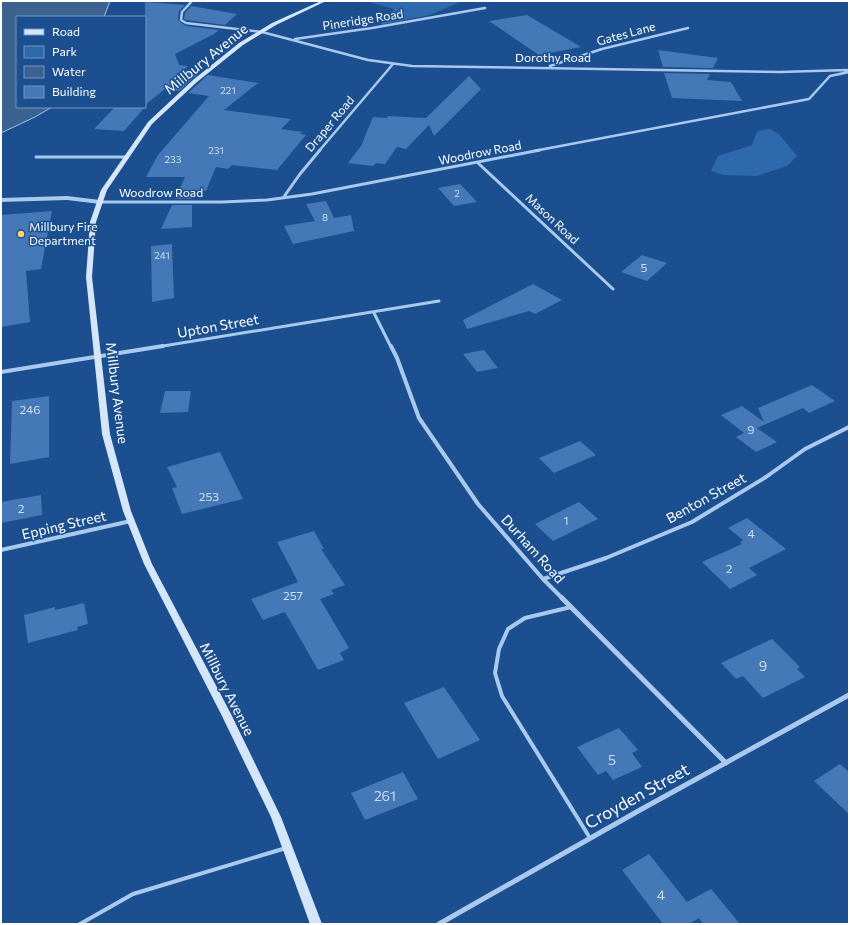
<svg xmlns="http://www.w3.org/2000/svg" width="850" height="925" font-family="Commissioner,sans-serif">
<style>
.green{fill:#2e69ad}
.water{fill:#3c6290;stroke:#9cc4f0}
.building{fill:#4478b7}
.lines{fill:none;stroke-linecap:round;stroke-linejoin:round}
.service{stroke:#a9c9ee;stroke-width:4}
.minor-far3{stroke:#a9c9ee;stroke-width:2.5}
.minor-far2{stroke:#a9c9ee;stroke-width:3}
.minor-far1{stroke:#a9c9ee;stroke-width:4}
.minor{stroke:#a9c9ee;stroke-width:5}
.tertiary{fill:#a9c9ee;fill-rule:evenodd}
.secondary{fill:#d6e6fa;fill-rule:evenodd}
.poi-dot{fill:#ffd166;stroke:#1b4f8f;stroke-width:1.5}
.labels{text-anchor:middle;stroke-width:3;stroke-linejoin:round;paint-order:stroke}
.far-number-label{font-size:10px;fill:#d0dded}
.far-street-label{font-size:12px;fill:#fff;stroke:#1b4f8f}
.far-poi-label{font-size:12px;fill:#fff;stroke:#1b4f8f;text-anchor:start}
.number-label{font-size:12px;fill:#d0dded}
.street-label{font-size:14px;fill:#fff;stroke:#1b4f8f}
.near-number-label{font-size:14px;fill:#d0dded}
.near-street-label{font-size:17px;fill:#fff;stroke:#1b4f8f}
</style>
<rect width="100%" height="100%" fill="#1b4f8f"/>
<path class="green" d="M366,1H463L429,15L380,25L394,9Z
M770,129L779,134L797,156L787,166L757,176L724,175L711,171L718,156L752,145L757,131Z"/>
<path class="water" d="M1,1H110L104,17H17V107H52L35,117L1,133Z"/>
<path class="building" d="M145,2L185,5L179,11L178,20L180,22L186,26L219,30L214,34L175,54L179,65L188,66L182,71L198,74L179,91L165,89L145,105Z
M191,6L237,14L225,25L187,20L184,19L185,13Z
M527,15L581,47L539,55L489,21Z
M658,50L718,58L713,68L663,67Z
M664,73L710,74L707,80L731,82L742,101L672,98Z
M208,75L258,83L224,110L291,119L281,129L302,132L300,134L306,135L277,170L232,165L228,169L216,167L206,191L192,190V199H175L185,177H146L158,155L209,96L188,93Z
M469,76L481,89L434,136L429,125L406,149L397,147L385,164L376,163L373,166L348,163L361,146L373,117L387,118L388,116L426,118Z
M115,107H145L124,131L94,129Z
M460,184L465,189L477,202L454,206L438,188Z
M326,201L334,218L351,215L354,231L293,244L284,226L315,221L306,204Z
M172,205H192V227L161,229Z
M52,211L41,269L26,271L30,322L1,327V215Z
M172,244L174,298L152,302L151,246Z
M642,255L667,263L647,281L621,272Z
M533,284L562,300L535,314L529,311L467,329L463,320Z
M484,350L498,368L477,372L463,354Z
M812,385L835,401L809,413L803,408L757,428L777,442L756,452L736,437L744,433L721,415L742,406L764,422L758,408Z
M165,391H191L188,412L160,413Z
M49,396V457L10,464L12,401Z
M580,441L596,455L554,473L539,458Z
M220,452L243,499L182,514L172,488L177,487L167,467Z
M41,495L42,515L1,523V502Z
M579,502L598,519L553,541L535,524Z
M747,518L786,549L749,568L757,575L730,589L702,562L742,544L740,542L743,540L728,528Z
M314,531L324,549H321L345,585L331,590L334,594L320,599L349,648L340,653L344,660L318,670L285,612L263,620L251,599L298,582L277,542Z
M84,603L88,624L77,627L78,630L28,643L24,615L55,607V610Z
M772,639L800,667L797,669L805,677L763,698L743,676L736,679L721,663Z
M444,687L480,740L438,759L404,703Z
M619,728L638,750L632,753L642,767L613,780L606,771L598,775L577,747Z
M840,764L849,772V814L814,781Z
M403,772L418,799L365,820L351,793Z
M649,854L687,902L711,889L740,924H703L699,918L689,924H663L622,870Z"/>
<g class="lines">
<path class="service" d="M571,607L525,618L508,629L499,649L495,673L502,696L590,838
M80,924L133,894L286,848"/>
<path class="minor-far3" d="M192,1L182,12L181,20L186,23L262,32L368,60L412,66L780,72L847,70
M295,39L372,28L485,8
M550,66L602,49L688,28
M319,151L393,64
M534,151L809,99L830,76L849,72"/>
<path class="minor-far2" d="M36,157H126
M478,163L613,289
M283,198L300,174L320,150
M100,202H222L267,200L312,194L540,150
M374,313L391,347
M157,347L439,301"/>
<path class="minor-far1" d="M391,346L397,358L419,418L478,504L543,579L563,599
M1,372L163,346
M1,550L131,521
M543,579L606,558L692,522L766,477L805,449L849,427"/>
<path class="minor" d="M562,598L726,763
M439,924L640,810L849,695"/>
<path class="tertiary" d="M67,196L100,200L103,202L100,204L67,200L1,202V198Z"/>
<path class="secondary" d="M321,1H326L276,25L243,45L197,82L152,124L107,190L96,222L92,277L110,434L131,511L152,564L231,714L281,817L322,924H310L271,817L221,714L144,564L123,511L102,434L86,277L90,222L101,190L148,122L193,80L239,43L272,23Z"/>
</g>
<circle class="poi-dot" cx="21" cy="234" r="4"/>
<g class="labels">
<g class="far-number-label">
<text x="228" y="94">221</text>
<text x="216" y="154">231</text>
<text x="173" y="163">233</text>
<text x="457" y="197">2</text>
<text x="325" y="221">8</text>
<text x="162" y="259">241</text>
</g>
<g class="far-street-label">
<text transform="translate(363 20) rotate(-9)" y="4">Pineridge Road</text>
<text transform="translate(626 34) rotate(-15)" y="4">Gates Lane</text>
<text x="553" y="62">Dorothy Road</text>
<text transform="translate(330 124) rotate(-50)" y="4">Draper Road</text>
<text transform="translate(480 153) rotate(-11)" y="4">Woodrow Road</text>
<text x="161" y="197">Woodrow Road</text>
<text transform="translate(552 219) rotate(43)" y="4">Mason Road</text>
</g>
<g class="far-poi-label">
<text x="29" y="231">Millbury Fire<tspan x="29" dy="14">Department</tspan></text>
</g>
<g class="number-label">
<text x="644" y="272">5</text>
<text x="30" y="414">246</text>
<text x="751" y="434">9</text>
<text x="209" y="501">253</text>
<text x="21" y="513">2</text>
<text x="566" y="525">1</text>
<text x="751" y="538">4</text>
<text x="729" y="573">2</text>
<text x="293" y="600">257</text>
</g>
<g class="street-label">
<text transform="translate(206 59) rotate(-39)" y="5">Millbury Avenue</text>
<text transform="translate(218 326) rotate(-10)" y="5">Upton Street</text>
<text transform="translate(117 393) rotate(83)" y="5">Millbury Avenue</text>
<text transform="translate(706 498) rotate(-29)" y="5">Benton Street</text>
<text transform="translate(64 525) rotate(-13)" y="5">Epping Street</text>
<text transform="translate(533 549) rotate(48)" y="5">Durham Road</text>
<text transform="translate(227 689) rotate(63)" y="5">Millbury Avenue</text>
</g>
<g class="near-number-label">
<text x="763" y="671">9</text>
<text x="612" y="765">5</text>
<text x="385" y="801">261</text>
<text x="661" y="900">4</text>
</g>
<g class="near-street-label">
<text transform="translate(637 796) rotate(-29)" y="6">Croyden Street</text>
</g>
</g>
<rect width="850" height="925" fill="none" stroke="#ffffff" stroke-width="4"/>
<rect x="16" y="16" width="130" height="92" fill="#1b4f8f" stroke="#7695bc"/>
<rect x="24" y="29" width="20" height="6" fill="#d6e6fa" stroke="#7695bc"/>
<text x="52" y="36" font-size="12" fill="#ffffff">Road</text>
<rect x="24" y="46" width="20" height="12" fill="#2e69ad" stroke="#7695bc"/>
<text x="52" y="56" font-size="12" fill="#ffffff">Park</text>
<rect x="24" y="66" width="20" height="12" fill="#3c6290" stroke="#7695bc"/>
<text x="52" y="76" font-size="12" fill="#ffffff">Water</text>
<rect x="24" y="86" width="20" height="12" fill="#4478b7" stroke="#7695bc"/>
<text x="52" y="96" font-size="12" fill="#ffffff">Building</text>
</svg>
